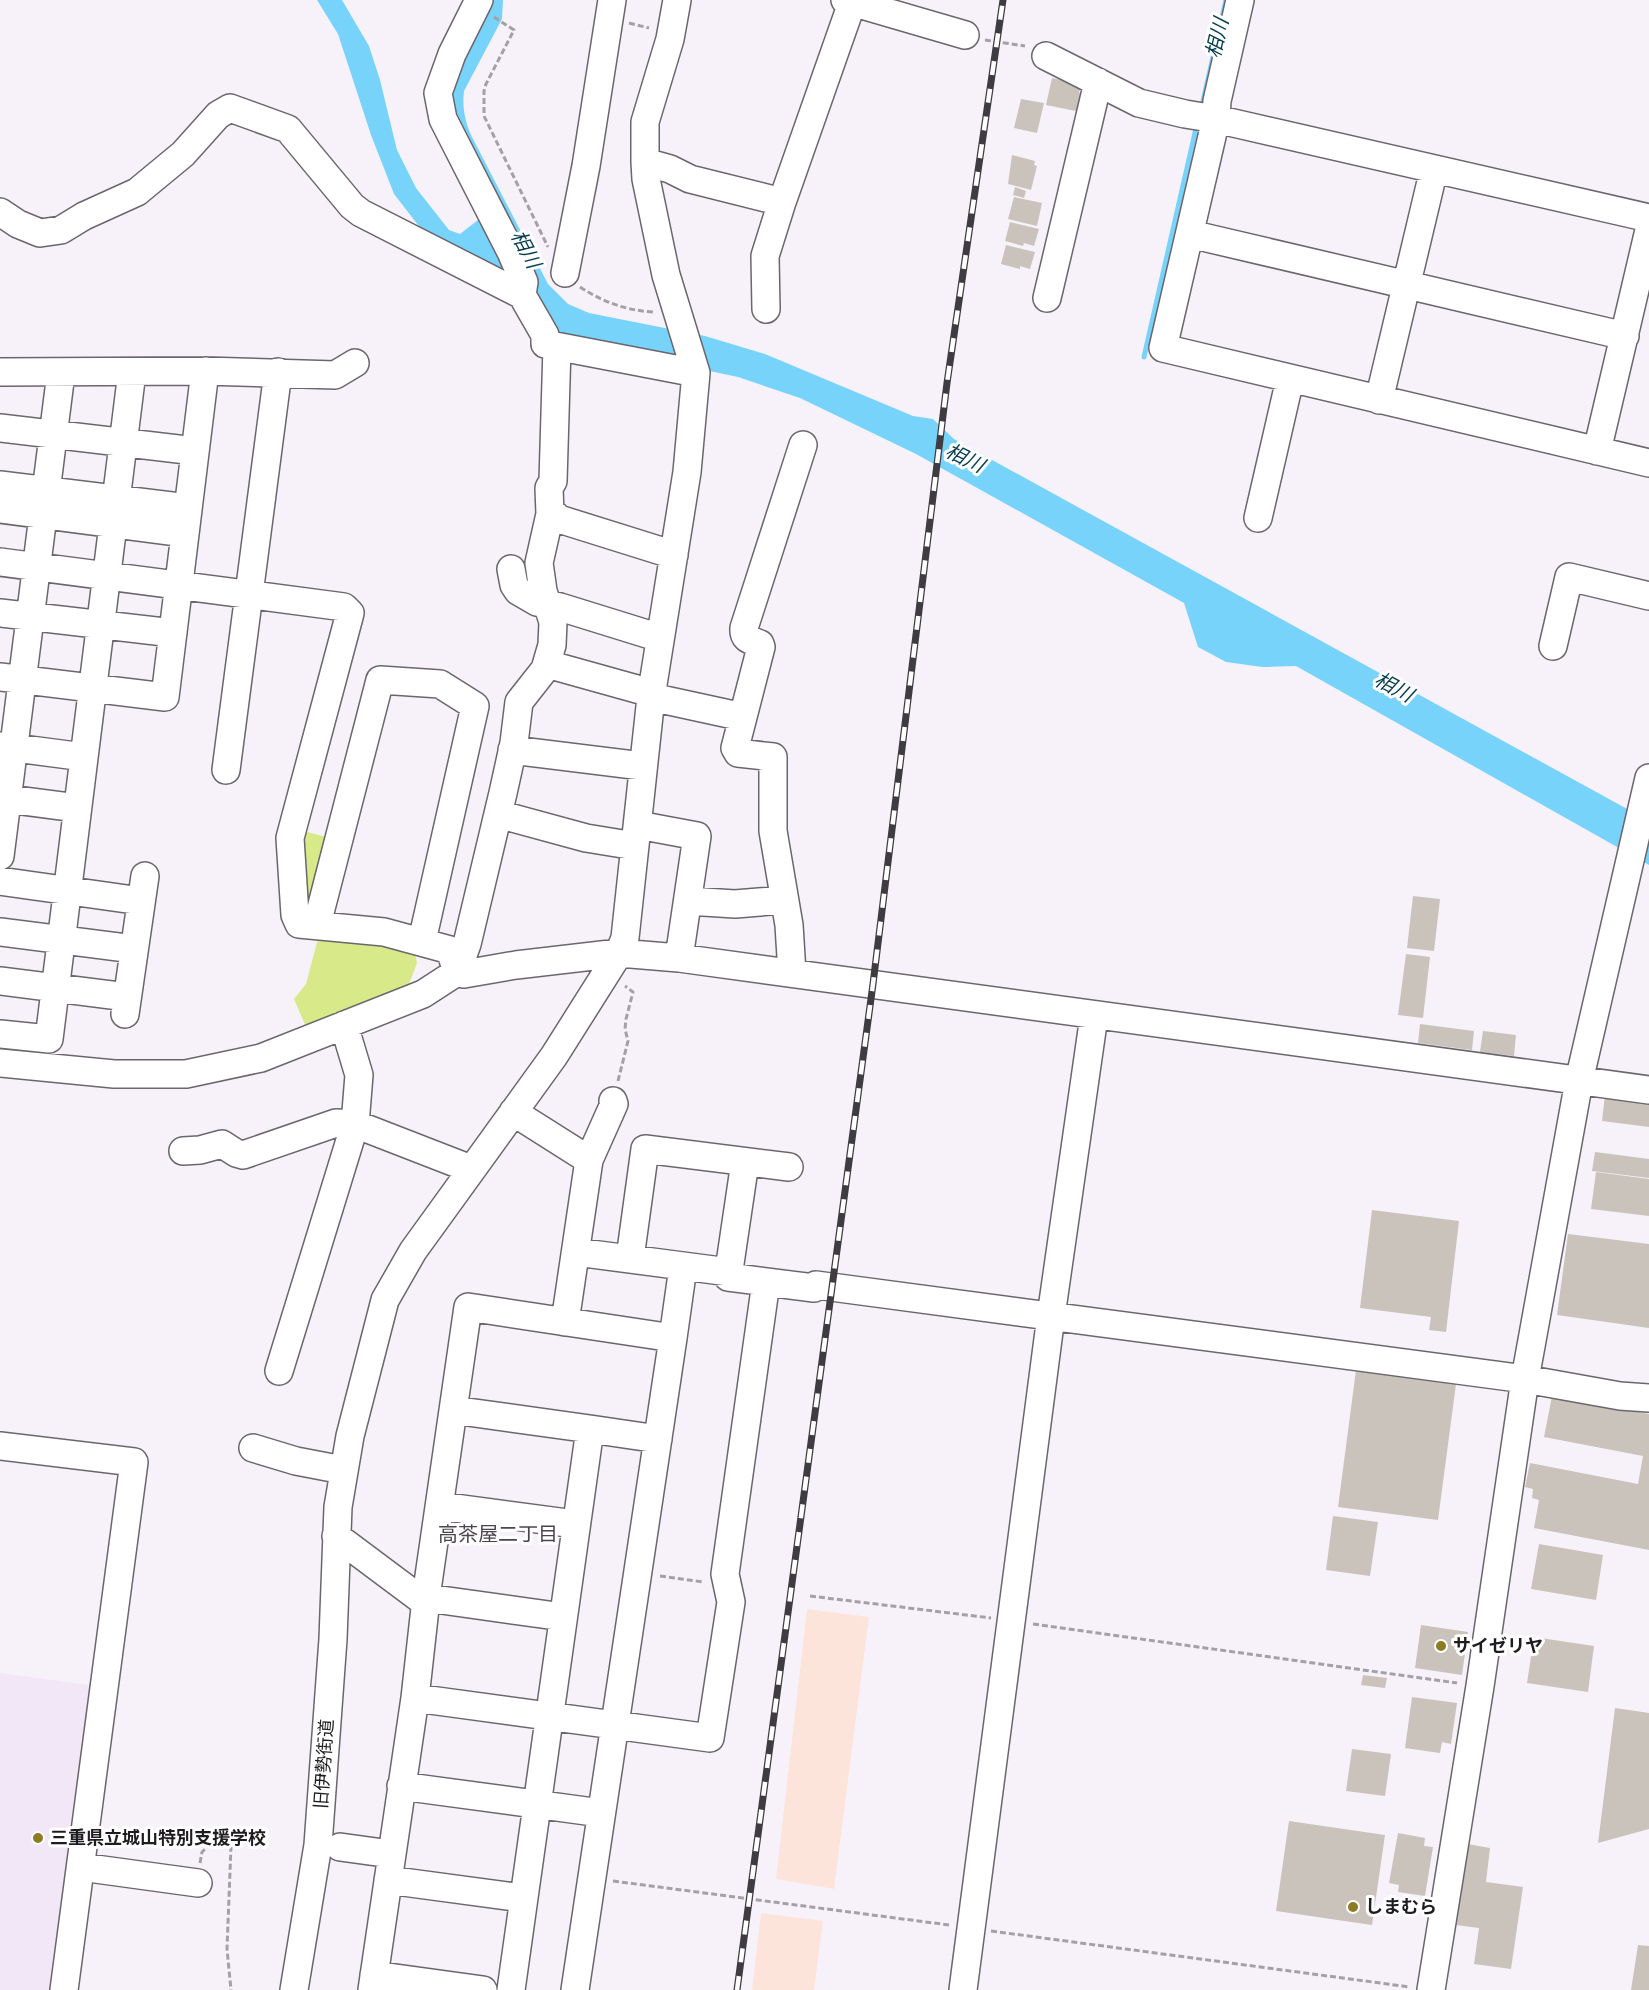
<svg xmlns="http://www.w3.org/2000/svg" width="1649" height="1990" font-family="'Fira Sans','Noto Sans JP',sans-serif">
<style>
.built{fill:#f1e7f6}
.industrial{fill:#fde4db}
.green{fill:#d7e988}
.water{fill:#78d3fa}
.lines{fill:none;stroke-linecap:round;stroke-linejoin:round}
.stream{stroke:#78d3fa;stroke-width:5}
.building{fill:#cac3bc}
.minor-casing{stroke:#6b666d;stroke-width:30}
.path{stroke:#a4a0a6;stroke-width:3;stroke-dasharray:6 3;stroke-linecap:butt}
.minor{stroke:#fff;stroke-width:27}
.rail-casing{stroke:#3e3c40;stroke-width:7}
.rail{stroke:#fff;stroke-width:4.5;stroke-dasharray:14;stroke-linecap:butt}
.poi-dot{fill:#8c7d24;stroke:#fff;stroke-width:2}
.labels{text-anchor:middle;stroke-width:6;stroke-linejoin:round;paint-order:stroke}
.poi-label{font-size:18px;font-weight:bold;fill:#1e1c1f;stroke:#fff;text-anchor:start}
.street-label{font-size:18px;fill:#1e1c1f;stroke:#fff}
.water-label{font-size:20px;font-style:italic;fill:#053e51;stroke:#fff}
.neighbourhood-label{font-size:20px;fill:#4a454c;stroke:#fff}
</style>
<rect width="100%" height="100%" fill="#f7f2fa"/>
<path class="built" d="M0,1673L96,1686L57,1990H0Z"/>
<path class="industrial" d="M807,1609L869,1617L834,1889L776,1879Z
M761,1913L823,1921L814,1990H752Z"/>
<path class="green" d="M296,829L334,839L304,919Z
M320,931L413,943L417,963L408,987L307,1029L294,999L306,984Z"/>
<path class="water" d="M317,0H342L369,46L380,80L397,150L416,188L449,230L460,234L478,220L449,105V86L482,19L494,0H503L502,19L464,91C462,107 465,120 471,135L548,284L568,304L589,313L705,336L765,354L913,416L933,419L954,439L1649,821V865L1296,666L1262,667L1226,662L1198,647L1184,603L916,454L800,398L738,377L553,338L425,234L394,194L371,135L338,34Z"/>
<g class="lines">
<path class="stream" d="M1201,110L1226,0
M1144,357L1197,124"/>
</g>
<path class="building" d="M1052,78L1081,84L1079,93L1084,94L1081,112L1046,105Z
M1021,99L1044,103L1037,133L1014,128Z
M1012,155L1035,161L1034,165L1037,166L1031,190L1008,184Z
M1015,187L1026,191L1024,198L1013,195Z
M1014,197L1042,203L1037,226L1008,219Z
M1010,222L1039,229L1034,246L1024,243L1023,246L1005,241Z
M1006,245L1035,252L1030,269L1020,266V269L1001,264Z
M1413,896L1440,899L1434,951L1407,948Z
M1406,954L1430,957L1423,1018L1398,1015Z
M1420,1024L1474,1031L1472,1050L1418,1043Z
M1483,1031L1516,1035L1514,1056L1480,1052Z
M1605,1095L1649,1100V1127L1602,1121Z
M1595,1152L1649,1159V1178L1592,1171Z
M1596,1172L1649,1179V1216L1591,1209Z
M1372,1210L1459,1221L1446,1332L1429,1330L1431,1317L1360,1308Z
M1568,1234L1649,1244V1328L1557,1315Z
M1356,1370L1456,1384L1438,1520L1338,1507Z
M1552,1396L1649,1414V1550L1534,1528L1539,1500L1532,1498L1533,1489L1525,1487L1530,1463L1638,1484L1643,1456L1544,1437Z
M1333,1516L1378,1522L1370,1576L1326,1570Z
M1539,1544L1603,1555L1596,1600L1531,1589Z
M1421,1625L1468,1632L1462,1675L1415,1668Z
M1534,1637L1594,1646L1588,1692L1527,1683Z
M1363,1675L1387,1678L1385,1688L1361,1685Z
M1412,1697L1457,1703L1451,1744L1442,1742L1440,1753L1405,1748Z
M1615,1708L1649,1713V1829L1598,1843Z
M1352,1749L1391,1754L1385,1796L1346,1791Z
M1289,1821L1385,1835L1372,1925L1276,1911Z
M1398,1833L1425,1838L1424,1846L1433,1847L1425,1896L1398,1892L1399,1885L1389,1883Z
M1467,1844L1490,1848L1486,1882L1523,1887L1511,1969L1474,1964L1479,1928L1456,1925Z
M1638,1945L1649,1946V1990H1631Z"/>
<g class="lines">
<g class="minor-casing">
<path id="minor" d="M479,0L452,54L438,93L443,119L511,252L524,282L522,295
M845,0L965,35
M1240,0L1217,101L1216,119L1163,348L1649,463
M1046,56L1139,103L1185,114L1216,119L1649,218
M645,162L670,169L690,179L782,202L853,0
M0,212L18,224L40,233L61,230L84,216L137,192L183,154L218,115L230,108L288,129L352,206L361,213L522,295L545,335V344L696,373
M1190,234L1625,336
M565,273L586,166L612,0
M1047,298L1098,82
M766,309L765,256L782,202
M0,372L205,371L335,375L355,363
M1379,400L1434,169
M0,428L195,451
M1597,451L1649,230
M0,485L188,508
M0,509L185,533
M550,510L559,519L674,555
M1258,518L1290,379
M0,562L344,607L350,613L349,617L290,838L295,915L299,924L384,932L450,950L457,972
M511,569L514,585L518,591L537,602L560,607L660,638
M0,613L173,633
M1553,646L1569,577L1649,596
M547,664L651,693
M0,677L165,697L205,371
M651,697L743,717
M0,746L84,757
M512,750L642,766
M226,770L278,372
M0,798L77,808
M498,814L586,838L635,846
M638,825L697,836L679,958
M0,856L61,373
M0,881L141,901
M688,901L735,904L784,900
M317,924L380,680L440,684L475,706L422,941
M0,932L134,949
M457,972L467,944L503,793L514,743L519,702L545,669L552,645L553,622L543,591L539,563L550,514L549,488L553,481L557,347
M792,973L789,925L773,831V757L738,753L735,748L761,647L760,644C751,640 743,640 744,628L803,445
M0,981L127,997
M125,1014L145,876
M344,1025L359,1075L355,1124L471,1169
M0,1034L49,1039L132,372
M0,1063L114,1074H186L261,1058L423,994L457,972L464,974L516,965L619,953L679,958L1649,1090
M513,1112L589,1160
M183,1151L200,1150L222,1144L236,1153L243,1155L336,1123L355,1124L279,1371
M745,1162L728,1277L814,1288L816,1285L1525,1379L1620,1396L1649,1398
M576,1252L729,1272
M630,1258L645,1149L789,1167
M565,1322L589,1160L614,1104L613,1101
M673,1338L683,1267
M453,1410L590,1429
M0,1446L134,1462L64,1990
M253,1448L296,1461L343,1470
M440,1506L575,1524
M336,1536L427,1604
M427,1598L563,1617
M415,1698L710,1738L731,1602L725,1574L766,1282
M401,1786L601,1813
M340,1847L391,1854
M81,1867L198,1883
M388,1880L523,1898
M374,1975L483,1990
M294,1990L318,1845L333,1639L338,1507L350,1436L385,1300L413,1251L554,1056L619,953L625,938L651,697L687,472L696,373L666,275L646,179L645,162V122L670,39L677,0
M372,1990L415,1698L427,1590L468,1307L673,1338L575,1990
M511,1990L590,1429L658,1439
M963,1990L1051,1316L1094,1016
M1431,1990L1480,1686L1525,1379L1579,1081L1649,778"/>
</g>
<path class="path" d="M494,17L514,30L486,84L484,91V116L548,247
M629,23L649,28
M985,40L1025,46
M580,287C603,302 627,311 655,312
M618,1081L628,1041L625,1029L626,1019L633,992L625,986
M660,1576L704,1582
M810,1596L991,1618
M1033,1624L1457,1683
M200,1863L202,1852L213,1842H225L231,1846L227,1949L231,1990
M613,1881L949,1925
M991,1931L1410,1987"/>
<use href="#minor" class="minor"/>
<g class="rail-casing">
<path id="rail" d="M737,1990L873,984L947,383L1003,0"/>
</g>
<use href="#rail" class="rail"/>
</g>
<g class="poi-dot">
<circle cx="1441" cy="1646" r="6"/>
<circle cx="38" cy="1838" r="6"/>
<circle cx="1353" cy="1907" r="6"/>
</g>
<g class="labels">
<g class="poi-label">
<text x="1453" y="1652">サイゼリヤ</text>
<text x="50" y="1844">三重県立城山特別支援学校</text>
<text x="1365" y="1913">しまむら</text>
</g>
<g class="street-label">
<text transform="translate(324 1764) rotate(-86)" y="6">旧伊勢街道</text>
</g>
<g class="water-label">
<text transform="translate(1217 38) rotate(-77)" y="7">相川</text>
<text transform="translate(526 249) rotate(62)" y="7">相川</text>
<text transform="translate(965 458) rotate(26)" y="7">相川</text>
<text transform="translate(1394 687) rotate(28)" y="7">相川</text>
</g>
<g class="neighbourhood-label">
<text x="498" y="1541">高茶屋二丁目</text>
</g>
</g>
</svg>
